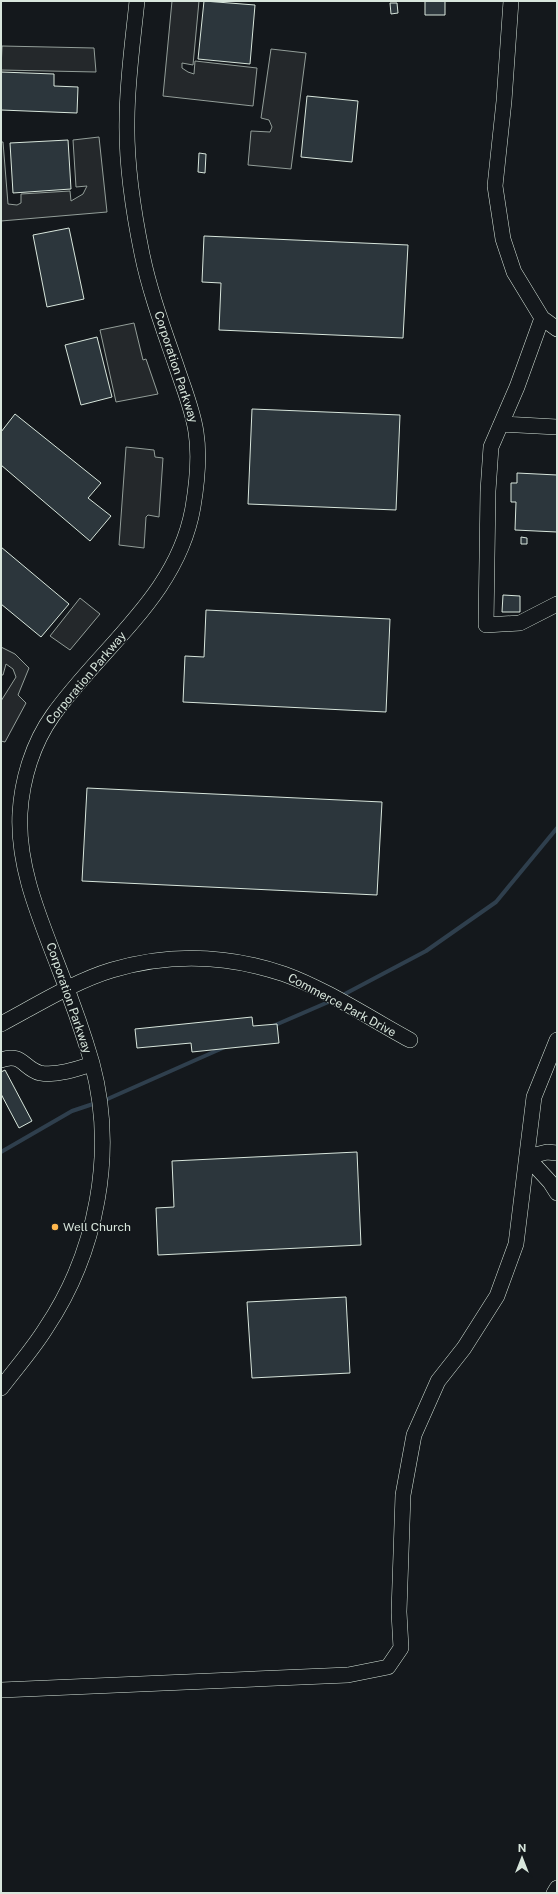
<svg xmlns="http://www.w3.org/2000/svg" width="558" height="1894" font-family="'Public Sans',sans-serif">
<style>
.parking{fill:#24282b;stroke:#939e99}
.lines{fill:none;stroke-linecap:round;stroke-linejoin:round}
.stream{stroke:#2f3f4d;stroke-width:4}
.building{fill:#2c363c;stroke:#d8e6dc}
.minor-casing{stroke:#d8e6dc;stroke-width:16}
.minor{stroke:#14181c;stroke-width:15}
.poi-dot{fill:#ffb74d;stroke:#14181c;stroke-width:1.5}
.labels{text-anchor:middle;stroke-width:3;stroke-linejoin:round;paint-order:stroke}
.street-label{font-size:12px;fill:#d8e6dc;stroke:#14181c}
.poi-label{font-size:12px;fill:#d8e6dc;stroke:#14181c;text-anchor:start}
</style>
<rect width="100%" height="100%" fill="#14181c"/>
<path class="parking" d="M172,1H199L193,65L182,63V68L188,72L194,74L195,61L257,68L253,106L163,96Z
M2,46L94,48L96,72L1,70Z
M271,49L306,53L291,169L248,165L251,131L270,132L272,127L269,120L261,118Z
M99,137L107,212L1,221V142H3L8,204L17,205L21,203V194L70,191L71,201L83,194L87,186L76,187L73,140Z
M134,323L143,360L146,359L158,394L116,402L100,330Z
M126,447L154,450L155,457L163,458L159,517L148,515L146,517L144,548L119,545Z
M80,598L100,614L70,650L50,636Z
M1,647L15,654L29,668L18,695L26,703L5,742L1,741V701L16,677L13,669L6,664L3,675H1Z"/>
<g class="lines">
<path class="stream" d="M341,996L426,951L496,902L557,828
M273,1026L333,1000
M103,1101L225,1047
M1,1152L72,1111L96,1103"/>
</g>
<path class="building" d="M204,1L255,5L250,64L198,59Z
M425,1H445V15H425Z
M390,3H397L398,13L391,14Z
M1,72L54,74V86L78,87L77,113L1,110Z
M307,96L358,101L352,162L301,157Z
M68,140L71,189L13,193L10,143Z
M199,153L206,154L205,173L198,172Z
M69,228L84,299L47,307L33,235Z
M204,236L408,245L403,338L219,330L221,283L202,282Z
M97,337L112,397L81,405L65,345Z
M252,409L400,415L396,510L248,504Z
M15,414L101,483L88,498L111,516L90,541L1,465V432Z
M517,473L557,475V532L515,530L516,502H511V483H517Z
M521,537L527,538V544H521Z
M1,547L69,604L41,637L1,604Z
M503,595L520,596V612H502Z
M206,610L390,619L386,712L183,702L185,656L204,657Z
M87,788L382,802L377,895L82,881Z
M252,1017L253,1026L277,1024L279,1043L192,1052L191,1043L137,1048L135,1029Z
M5,1070L32,1121L19,1128L1,1094V1072Z
M357,1152L361,1245L158,1255L156,1208L174,1207L172,1161Z
M346,1297L350,1373L252,1378L247,1302Z"/>
<g class="lines">
<g class="minor-casing">
<path id="minor" d="M511,1L504,101L495,186L503,239L514,272L542,318L557,329
M542,318L517,387L491,447L488,491L486,625L520,623L557,604
M501,424L557,427
M1,1024C35,1006 75,981 112,970C169,953 228,955 284,974C326,989 371,1019 410,1040
M1,1060C22,1052 24,1069 40,1073C56,1076 77,1069 92,1064
M557,1153L547,1152L527,1157L550,1182L557,1193
M1,1388C16,1368 33,1349 46,1328C97,1252 116,1152 92,1063C83,1032 72,1001 60,971C41,921 17,868 20,813C22,779 33,743 53,715C102,646 178,595 193,507C197,483 200,457 196,432C193,411 184,389 177,368C164,330 150,293 142,254C133,210 126,165 127,120C127,81 133,40 137,1
M1,1690L348,1675L388,1667L401,1648L399,1612L403,1495L414,1435L438,1381L464,1348L497,1296L516,1244L534,1097L557,1040
M554,1893L557,1888"/>
</g>
<use href="#minor" class="minor"/>
</g>
<circle class="poi-dot" cx="55" cy="1227" r="4"/>
<g class="labels">
<g class="street-label">
<text transform="translate(176 367) rotate(72)" y="4">Corporation Parkway</text>
<text transform="translate(86 678) rotate(-50)" y="4">Corporation Parkway</text>
<text transform="translate(69 998) rotate(71)" y="4">Corporation Parkway</text>
<text transform="translate(342 1005) rotate(28)" y="4">Commerce Park Drive</text>
</g>
<g class="poi-label">
<text x="63" y="1231">Well Church</text>
</g>
</g>
<rect width="558" height="1894" fill="none" stroke="#d8e6dc" stroke-width="4"/>
<g transform="translate(522 1858)" stroke="#14181c" stroke-width="3" paint-order="stroke">
<path d="M0-3L7 15L0 10L-7 15Z" fill="#d8e6dc"/>
<text y="-6" font-size="11" font-weight="bold" text-anchor="middle" fill="#d8e6dc">N</text>
</g>
</svg>
